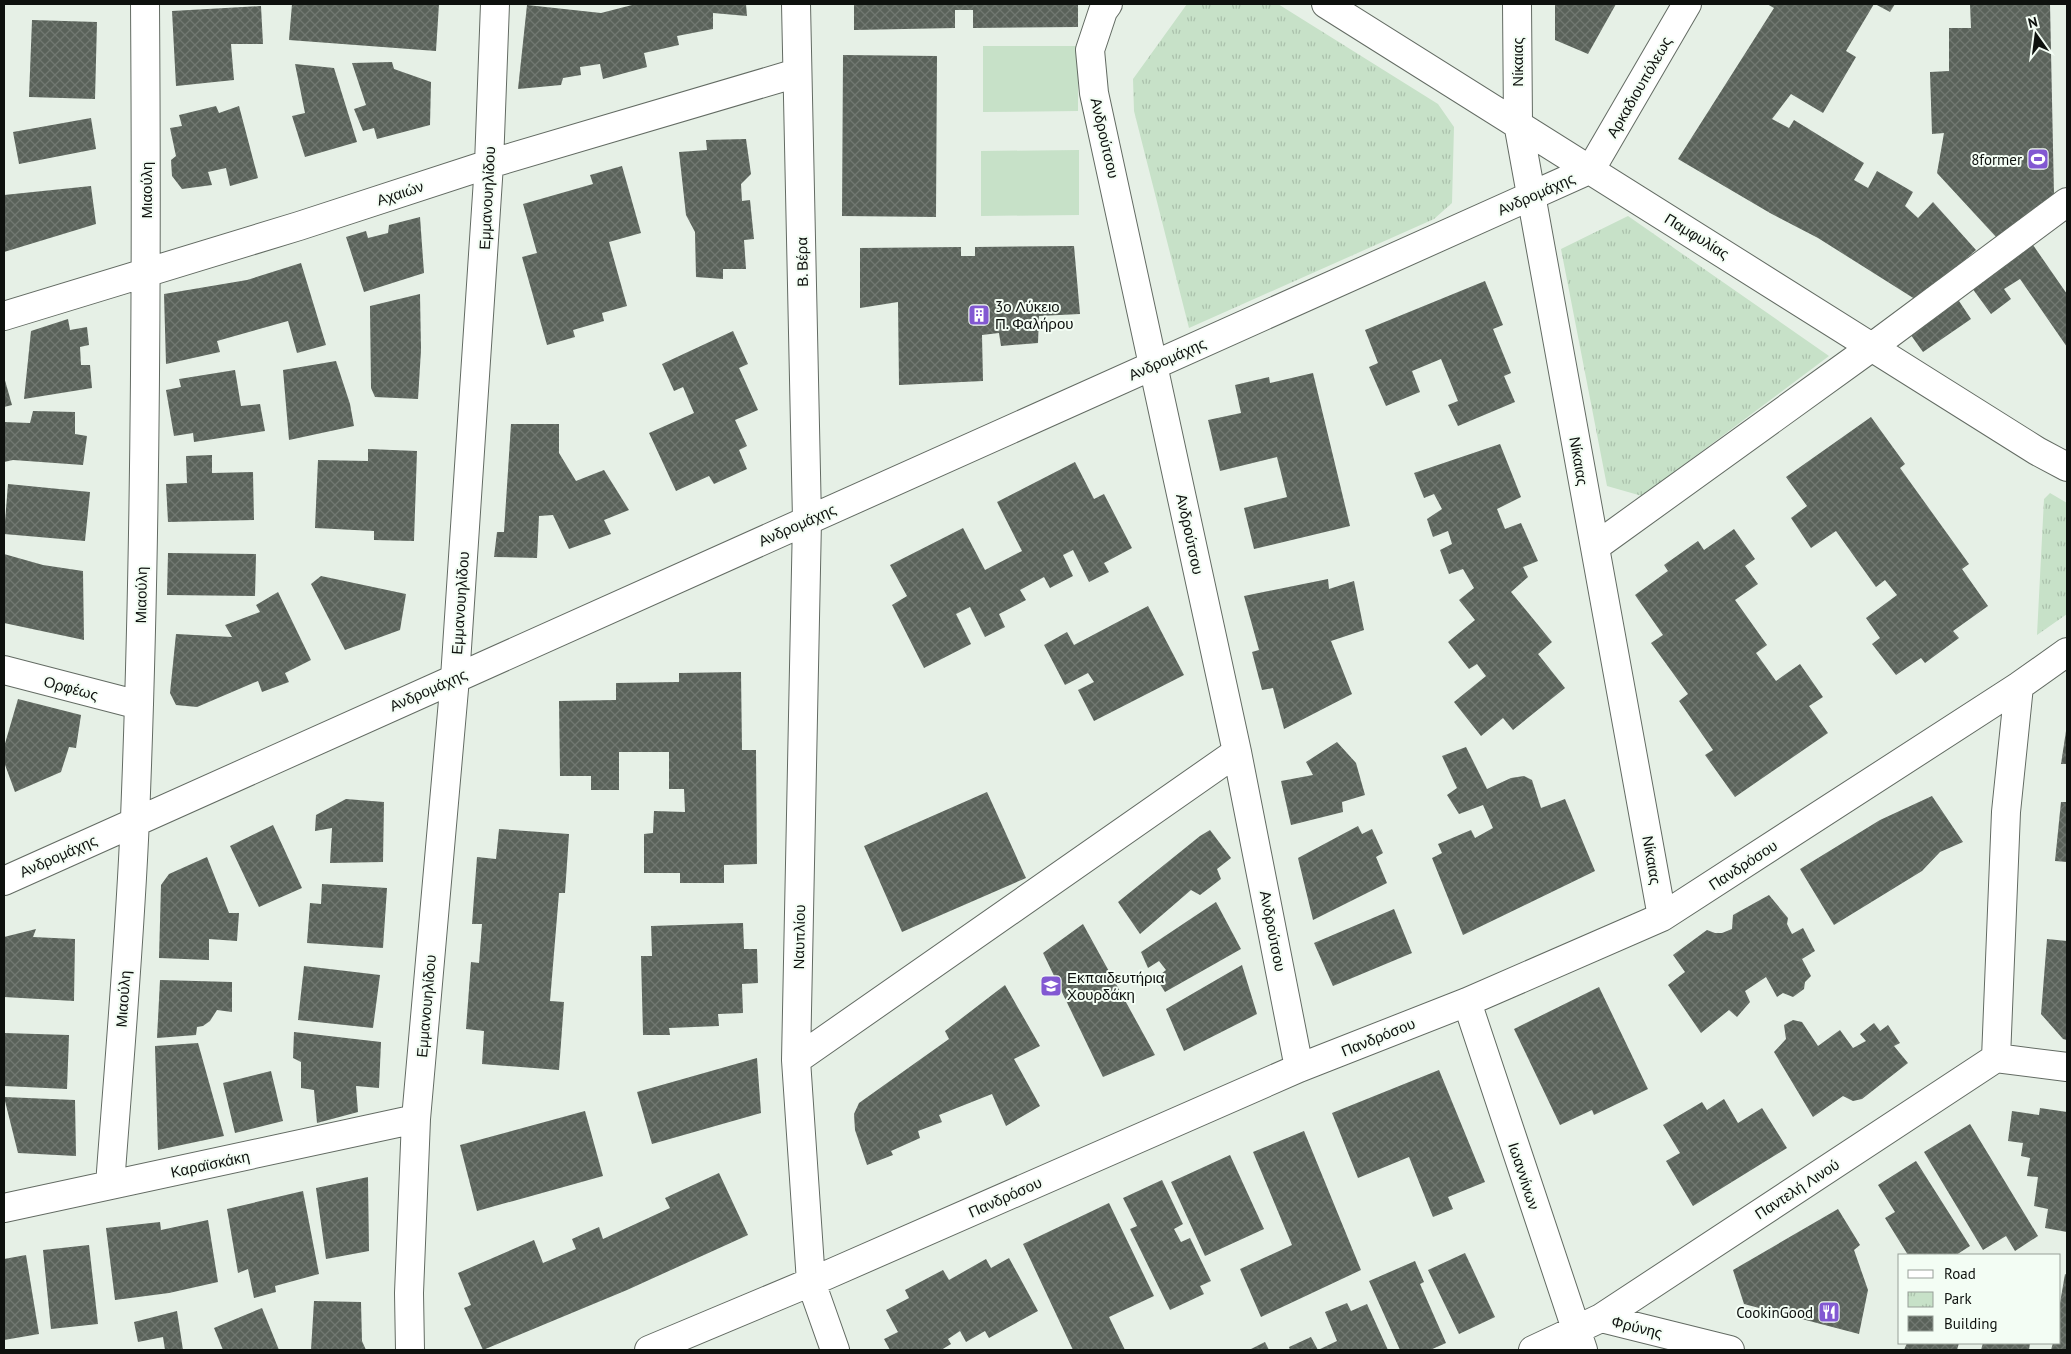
<svg xmlns="http://www.w3.org/2000/svg" width="2071" height="1354" font-family="'PT Sans',sans-serif">
<defs>
<pattern id="park-tufts" width="24" height="20" patternUnits="userSpaceOnUse" patternTransform="scale(1.25)"><rect width="24" height="20" fill="#c7e1c8"/><path d="M3 7l-1-3M5 7V3M7 7l1-3M15 17l-1-3M17 17v-4M19 17l1-3" fill="none" stroke="#aac0ab"/></pattern>
<pattern id="building-cross-hatch" width="8" height="8" patternUnits="userSpaceOnUse" patternTransform="scale(1.25)"><rect width="8" height="8" fill="#5a625a"/><path d="M0 0l8 8M0 8l8-8" fill="none" stroke="#717871"/></pattern>
</defs>
<rect width="100%" height="100%" fill="#e6f0e6"/>
<!-- park -->
<path fill="url(#park-tufts)" d="M1187,4H1278L1438,104L1454,127L1452,203L1434,219L1189,328L1134,111L1133,79Z
M1628,216L1829,356L1642,496L1607,486L1561,249Z
M2050,493L2067,503V614L2037,635L2044,499Z"/>
<!-- pitch -->
<path fill="#c7e1c8" d="M983,46H1078V111L983,112Z
M1079,150V215L981,216V151Z"/>
<!-- building -->
<path fill="url(#building-cross-hatch)" d="M292,4H439L436,51L289,40Z
M636,4H746L747,16L713,13V29L677,36L679,45L644,53L647,67L603,79L600,64L580,67L581,75L563,78L561,85L518,89L527,5L601,13Z
M854,4H1078V27L973,28V10H955V28L854,30Z
M1555,4H1616L1588,54L1555,40Z
M1767,4H1874L1846,51L1856,57L1823,113L1791,94L1772,119L1789,128L1794,120L1864,163L1854,180L1868,188L1877,171L1913,192L1905,206L1918,218L1933,202L1976,250L1918,301L1818,238L1770,213L1678,159L1774,8Z
M1875,4H1895L1890,12Z
M1970,4H2050L2054,195L1997,238L1937,173L1944,133L1932,134L1930,72L1949,71V28H1971Z
M261,6L263,44H231L234,80L176,86L172,11Z
M32,20L97,22L95,99L29,97Z
M843,55L937,56L936,217L842,216Z
M392,62L394,69L431,82L430,125L377,139L374,128L363,131L354,109L366,105L352,63Z
M295,64L334,68L357,142L305,157L292,116L305,113Z
M216,106L219,113L239,106L258,178L230,186L226,168L208,172L212,185L182,189L172,176L171,160L176,156L170,128L182,126L179,115Z
M91,118L96,149L19,164L13,132Z
M746,139L751,174L741,184L742,201L750,200L754,239L744,240L746,269H723V279L696,277L695,232L686,215L679,152L707,150L706,140Z
M622,166L641,233L609,242L627,306L602,313L604,321L573,330L575,337L547,345L522,257L537,253L523,204L593,184L590,175Z
M91,186L96,224L4,252V195Z
M420,217L424,273L364,292L346,237L366,231L368,238L388,233L389,225Z
M2033,245L2067,294V347L2020,279L2004,289L2011,299L1991,314L1972,288Z
M1074,246L1080,314L1039,316L1038,343L1001,346L999,333L982,335L983,381L899,385L898,302L860,308V248L961,247V256H975V247Z
M301,263L326,345L297,353L288,321L217,341L220,352L166,364L164,294L247,280Z
M1485,281L1503,325L1493,329L1511,373L1504,376L1515,402L1458,426L1448,405L1458,401L1441,359L1412,371L1420,392L1386,406L1369,367L1378,363L1365,330Z
M420,294L421,350L418,399L375,397L371,388L370,306Z
M1957,298L1971,319L1923,352L1908,331Z
M68,319L70,330L87,327L89,345L80,347L81,365H90L92,388L24,399L31,331Z
M733,331L748,364L739,368L758,410L735,420L747,446L739,450L747,469L714,484L709,476L676,491L649,433L694,413L683,387L674,391L662,364Z
M336,361L350,404L354,426L289,440L283,370Z
M235,370L241,406L260,404L265,431L194,442L193,433L174,436L166,390L181,387L179,379Z
M1313,373L1350,526L1254,549L1244,508L1287,497L1277,457L1220,471L1208,420L1241,413L1235,385L1269,377L1270,383Z
M4,377L12,405L4,407Z
M33,411L75,412V434L87,436L83,465L13,460L4,462V422L30,423Z
M1871,417L1905,464L1900,468L1969,564L1962,569L1988,606L1953,631L1959,638L1925,663L1921,658L1896,675L1872,644L1880,638L1866,618L1897,595L1885,580L1876,587L1836,531L1811,548L1791,518L1807,506L1786,477Z
M511,424H559V453L576,481L604,470L629,510L604,520L611,534L569,549L553,515L539,516L537,558L494,557L497,532H504Z
M1500,444L1521,497L1497,509L1505,529L1521,523L1538,561L1523,567L1528,577L1511,592L1552,642L1538,654L1565,688L1513,730L1503,718L1481,736L1454,702L1486,676L1477,664L1469,669L1448,642L1475,620L1459,600L1474,588L1463,569L1449,574L1440,550L1452,544L1448,531L1433,537L1427,519L1442,509L1434,494L1424,498L1414,473Z
M368,449L417,451L414,541L374,540V531L315,528L318,460L368,461Z
M212,455V473L253,472L254,520L168,522L166,484L187,483L186,456Z
M1075,462L1094,499L1104,494L1132,548L1104,563L1109,572L1089,582L1073,550L1063,555L1073,576L1050,588L1044,577L1020,590L1026,600L999,614L1005,627L985,637L970,607L956,614L971,644L924,668L892,605L907,596L890,565L963,528L985,570L1022,551L997,502Z
M8,484L90,492L85,541L4,534Z
M1734,529L1755,559L1745,566L1758,584L1735,600L1767,645L1756,653L1776,681L1800,664L1823,697L1809,706L1828,733L1735,797L1705,755L1713,750L1679,701L1688,694L1651,643L1663,635L1635,595L1668,571L1664,565L1698,541L1704,550Z
M168,553L256,554L255,596L167,595Z
M4,554L43,565L83,571L84,640L4,623Z
M321,576L406,594L400,630L345,650L311,584Z
M1328,579L1329,589L1354,581L1364,630L1331,641L1352,694L1284,729L1273,688L1262,690L1252,652L1259,650L1244,596Z
M278,592L311,660L285,673L289,682L262,692L258,681L197,707L176,705L170,693L176,634L232,637L225,625L260,612L256,605Z
M1148,606L1184,675L1094,721L1078,690L1094,682L1088,673L1065,685L1044,645L1067,632L1074,645Z
M741,672L742,750H756L757,864L724,865V883H680V873H644V834L653,833L654,811L685,812L684,789H669V752H619V790H591V776H560L559,701L616,700V683L679,682V673Z
M18,699L81,715L76,748L69,747L61,772L15,792L4,762V747Z
M2066,731L2067,732V764H2061Z
M1337,742L1356,763L1365,795L1342,802L1343,812L1291,825L1281,781L1313,775L1306,762Z
M1466,747L1487,789L1511,778L1524,776L1532,780L1541,808L1565,799L1595,871L1463,935L1432,858L1442,853L1438,844L1471,830L1475,838L1493,828L1483,805L1459,814L1447,795L1457,788L1442,756Z
M987,792L1026,878L902,932L864,846Z
M1932,796L1963,842L1940,852L1922,871L1834,925L1800,869L1880,820Z
M346,799L384,802L383,862L330,863L332,828L315,831L316,815Z
M2061,802H2067V862L2055,861Z
M273,825L302,888L259,907L230,846Z
M1358,826L1362,834L1372,829L1383,853L1376,857L1387,883L1313,920L1298,858Z
M499,829L569,834L565,893H559L550,1001L564,1002L559,1070L482,1064L484,1031L466,1029L471,962L479,963L482,924H472L477,857L496,859Z
M1210,830L1231,858L1217,869L1221,879L1200,895L1191,890L1140,934L1118,902L1200,836Z
M207,857L229,913H239L237,941L209,939V960L159,958L161,885L169,874Z
M322,884L387,888L383,948L307,943L310,903L321,904Z
M1769,895L1788,918L1787,924L1792,934L1803,928L1815,951L1802,959L1811,976L1805,982L1804,989L1793,997L1783,993L1777,997L1766,977L1745,991L1750,1002L1737,1017L1729,1010L1701,1033L1668,985L1685,972L1673,955L1707,930L1715,933H1722L1732,929L1733,915Z
M1216,902L1241,949L1165,992L1156,978L1166,970L1159,961L1148,968L1141,952Z
M1394,909L1412,953L1333,986L1314,943Z
M743,923L744,949H757L758,983L742,984L743,1013L718,1014L719,1026L669,1028L670,1035H643L641,956H652L651,926Z
M1083,924L1155,1055L1103,1077L1043,953Z
M36,929L33,937L75,939L74,1001L4,997V937Z
M2047,939L2067,941V1040L2063,1039L2041,1014Z
M1242,965L1257,1014L1184,1051L1166,1009Z
M304,966L380,975L373,1028L298,1020Z
M160,980L232,982V1012L217,1010L210,1021L203,1026L197,1027L196,1035L157,1038Z
M1005,985L1040,1046L1014,1059L1040,1106L1006,1126L992,1094L939,1115L942,1122L918,1131L920,1138L891,1151L893,1155L867,1165L855,1130L854,1114L859,1103L949,1039L945,1031Z
M1599,987L1648,1089L1594,1115L1592,1110L1560,1125L1514,1029Z
M1793,1020L1802,1022L1818,1046L1840,1030L1853,1048L1866,1041L1860,1034L1874,1023L1880,1031L1888,1025L1900,1043L1894,1046L1908,1063L1862,1099L1853,1101L1843,1096L1813,1117L1774,1052L1786,1039L1784,1025Z
M294,1032L381,1042L379,1088L356,1086L358,1112L317,1123L314,1090L301,1088V1062L293,1058Z
M4,1033L69,1035L67,1089L4,1086Z
M198,1043L224,1136L158,1150L155,1046Z
M757,1058L761,1113L652,1144L637,1092Z
M1439,1070L1485,1182L1448,1197L1453,1209L1433,1217L1409,1157L1358,1178L1332,1113Z
M271,1071L283,1121L235,1133L223,1083Z
M4,1097L75,1100L76,1156L18,1153Z
M1724,1099L1738,1123L1762,1108L1787,1148L1693,1206L1666,1161L1680,1153L1663,1125L1702,1102L1707,1110Z
M2040,1108L2067,1112V1232L2045,1228L2048,1209L2034,1206L2038,1177L2027,1176L2030,1158L2021,1156L2023,1143L2008,1141L2012,1111L2039,1115Z
M585,1111L603,1176L477,1211L460,1145Z
M1970,1124L2038,1236L2015,1251L2006,1236L1983,1250L1924,1152Z
M1304,1131L1361,1270L1261,1317L1240,1269L1292,1245L1253,1152Z
M1230,1155L1264,1229L1205,1256L1171,1182Z
M1916,1161L1970,1246L1956,1255H1908L1885,1218L1895,1212L1878,1185Z
M719,1173L748,1235L627,1290L483,1350L464,1308L471,1305L458,1273L534,1240L543,1263L576,1249L572,1239L599,1227L603,1239L670,1208L665,1198Z
M368,1177L369,1251L326,1259L316,1188Z
M1162,1180L1183,1224L1174,1229L1181,1242L1190,1238L1211,1281L1200,1286L1204,1294L1170,1310L1130,1229L1137,1226L1123,1198Z
M303,1191L319,1274L275,1286L276,1292L254,1298L248,1269L238,1273L227,1209Z
M1109,1203L1154,1296L1109,1317L1125,1350H1073L1023,1244Z
M1838,1209L1860,1245L1854,1250L1868,1290L1859,1334L1744,1304L1733,1270Z
M208,1220L218,1282L169,1293L115,1300L106,1228L160,1222L161,1230Z
M89,1245L98,1324L51,1329L43,1250Z
M1465,1253L1495,1317L1459,1334L1428,1270Z
M26,1255L39,1334L4,1340V1259Z
M1009,1258L1038,1311L989,1338L985,1331L966,1342L960,1331L948,1339L951,1344L941,1350H890L884,1339L898,1332L886,1310L909,1298L905,1290L943,1270L949,1280L986,1259L991,1268Z
M1415,1261L1424,1282L1420,1284L1446,1343L1430,1350H1400L1369,1281Z
M2065,1274L2067,1275V1350H2051L2053,1343H2060V1303Z
M314,1301L361,1302L362,1341L366,1350H311Z
M1347,1303L1351,1311L1367,1304L1388,1350H1318L1337,1341L1325,1312Z
M262,1308L279,1350H223L214,1328Z
M177,1311L183,1350H165L163,1337L138,1342L134,1322Z
M1311,1337L1318,1350H1290L1289,1347Z
M1265,1342L1269,1350H1249Z
M1907,1343H1959L1957,1350H1904Z
M1983,1343H2030L2029,1350H1981Z"/>
<g fill="none" stroke-linecap="round" stroke-linejoin="round">
<!-- street casing -->
<g stroke="#636b63" stroke-width="30">
<path id="street" d="M796,4L807,520L796,1060L811,1282L835,1350
M1108,4L1103,11L1090,50L1094,93L1237,752L1299,1068
M1326,4L2037,451L2067,467
M1517,4L1518,123L1662,917
M4,316L299,226L489,164L797,73
M1595,547L1872,347L2067,202
M4,670L139,705
M4,881L1591,169L1687,4
M1467,1002L1583,1350
M1996,1058L2006,812L2019,686
M796,1060L1237,752
M110,1185C119,1063 130,940 135,818C146,547 147,275 145,4
M4,1208L416,1119
M1601,1318L1730,1350
M410,1350L409,1293L416,1119L455,678L489,164L495,4
M649,1350L811,1282L1299,1068L1467,1002L1662,917L2019,686L2067,652
M1533,1350L1601,1318L1996,1058L2067,1067"/>
</g>
<!-- street -->
<use href="#street" stroke="#fff" stroke-width="28"/>
</g>
<!-- icons -->
<defs>
<g id="stadium-square" transform="scale(1.125)"><rect x="-9" y="-9" width="18" height="18" rx="4" fill="#8258d2" stroke="#f3fdf4"/><path d="M0-5a6.5 5 0 1 0 0 10a6.5 5 0 1 0 0-10ZM-3.5-1.8h7v3.6h-7Z" fill="#fff"/></g>
<g id="building-square" transform="scale(1.125)"><rect x="-9" y="-9" width="18" height="18" rx="4" fill="#8258d2" stroke="#f3fdf4"/><path d="M-4-6H4V6H1V3H-1V6H-4ZM-2.5-4.3h1.7v1.8h-1.7ZM.8-4.3h1.7v1.8H.8ZM-2.5-1h1.7V.8h-1.7ZM.8-1h1.7V.8H.8Z" fill="#fff"/></g>
<g id="school-square" transform="scale(1.125)"><rect x="-9" y="-9" width="18" height="18" rx="4" fill="#8258d2" stroke="#f3fdf4"/><path d="M0-5L7-2L0 1L-7-2ZM-4 1L0 2.5L4 1V4Q0 6-4 4Z" fill="#fff"/></g>
<g id="restaurant-square" transform="scale(1.125)"><rect x="-9" y="-9" width="18" height="18" rx="4" fill="#8258d2" stroke="#f3fdf4"/><path d="M-5-6h1v4h1v-4h1v4h1v-4h1v5L-1.5 .5V6h-2V.5L-5-1ZM5-6V6H3V1.5H1.5Q1.5-4 5-6Z" fill="#fff"/></g>
</defs>
<g fill-rule="evenodd">
<use href="#stadium-square" x="2038" y="159"/>
<use href="#building-square" x="979" y="315"/>
<use href="#school-square" x="1051" y="986"/>
<use href="#restaurant-square" x="1829" y="1312"/>
</g>
<g text-anchor="middle" dominant-baseline="central" stroke-width="4" stroke-linejoin="round" paint-order="stroke">
<!-- street labels -->
<g font-size="15" fill="#0e110e" stroke="#f3fdf4">
<text transform="translate(1517 62) rotate(-90)">Νίκαιας</text>
<text transform="translate(1639 87) rotate(-60)">Αρκαδιουπόλεως</text>
<text transform="translate(1105 138) rotate(77)">Ανδρούτσου</text>
<text transform="translate(146 190) rotate(-90)">Μιαούλη</text>
<text transform="translate(400 193) rotate(-18)">Αχαιών</text>
<text transform="translate(1536 194) rotate(-24)">Ανδρομάχης</text>
<text transform="translate(487 198) rotate(-87)">Εμμανουηλίδου</text>
<text transform="translate(1697 236) rotate(32)">Παμφυλίας</text>
<text transform="translate(802 262) rotate(-91)">Β. Βέρα</text>
<text transform="translate(1167 359) rotate(-24)">Ανδρομάχης</text>
<text transform="translate(1579 461) rotate(80)">Νίκαιας</text>
<text transform="translate(797 525) rotate(-24)">Ανδρομάχης</text>
<text transform="translate(1190 534) rotate(78)">Ανδρούτσου</text>
<text transform="translate(141 595) rotate(-89)">Μιαούλη</text>
<text transform="translate(460 603) rotate(-86)">Εμμανουηλίδου</text>
<text transform="translate(71 688) rotate(15)">Ορφέως</text>
<text transform="translate(428 690) rotate(-24)">Ανδρομάχης</text>
<text transform="translate(58 856) rotate(-24)">Ανδρομάχης</text>
<text transform="translate(1652 860) rotate(80)">Νίκαιας</text>
<text transform="translate(1743 865) rotate(-33)">Πανδρόσου</text>
<text transform="translate(1273 931) rotate(79)">Ανδρούτσου</text>
<text transform="translate(799 937) rotate(-89)">Ναυπλίου</text>
<text transform="translate(123 999) rotate(-86)">Μιαούλη</text>
<text transform="translate(426 1006) rotate(-85)">Εμμανουηλίδου</text>
<text transform="translate(1378 1037) rotate(-22)">Πανδρόσου</text>
<text transform="translate(210 1164) rotate(-12)">Καραϊσκάκη</text>
<text transform="translate(1524 1176) rotate(72)">Ιωαννίνων</text>
<text transform="translate(1797 1189) rotate(-33)">Παντελή Λινού</text>
<text transform="translate(1005 1197) rotate(-24)">Πανδρόσου</text>
<text transform="translate(1637 1327) rotate(14)">Φρύνης</text>
</g>
<!-- poi labels -->
<g font-size="15" fill="#0e110e" stroke="#f3fdf4" text-anchor="end">
<text x="2022" y="159">8former</text>
<text x="995" y="306" text-anchor="start">3ο Λύκειο<tspan x="995" dy="17">Π. Φαλήρου</tspan></text>
<text x="1067" y="977" text-anchor="start">Εκπαιδευτήρια<tspan x="1067" dy="17">Χουρδάκη</tspan></text>
<text x="1813" y="1312">CookinGood</text>
</g>
</g>
<!-- border -->
<rect width="2071" height="1354" fill="none" stroke="#0e110e" stroke-width="10"/>
<!-- legend -->
<rect x="1898" y="1254" width="162" height="90" fill="#f3fdf4" stroke="#979f98"/>
<rect x="1908" y="1270" width="25" height="8" fill="#ffffff" stroke="#979f98"/>
<text x="1944" y="1279" font-size="15" fill="#0e110e">Road</text>
<rect x="1908" y="1292" width="25" height="15" fill="url(#park-tufts)" stroke="#979f98"/>
<text x="1944" y="1304" font-size="15" fill="#0e110e">Park</text>
<rect x="1908" y="1316" width="25" height="15" fill="url(#building-cross-hatch)" stroke="#979f98"/>
<text x="1944" y="1329" font-size="15" fill="#0e110e">Building</text>
<!-- north arrow -->
<g transform="translate(2036 35) rotate(346)" stroke="#f3fdf4" stroke-width="4" paint-order="stroke">
<path d="M0-4L9 19L0 12L-9 19Z" fill="#0e110e"/>
<text y="-8" font-size="14" font-weight="bold" text-anchor="middle" fill="#0e110e">N</text>
</g>
</svg>
